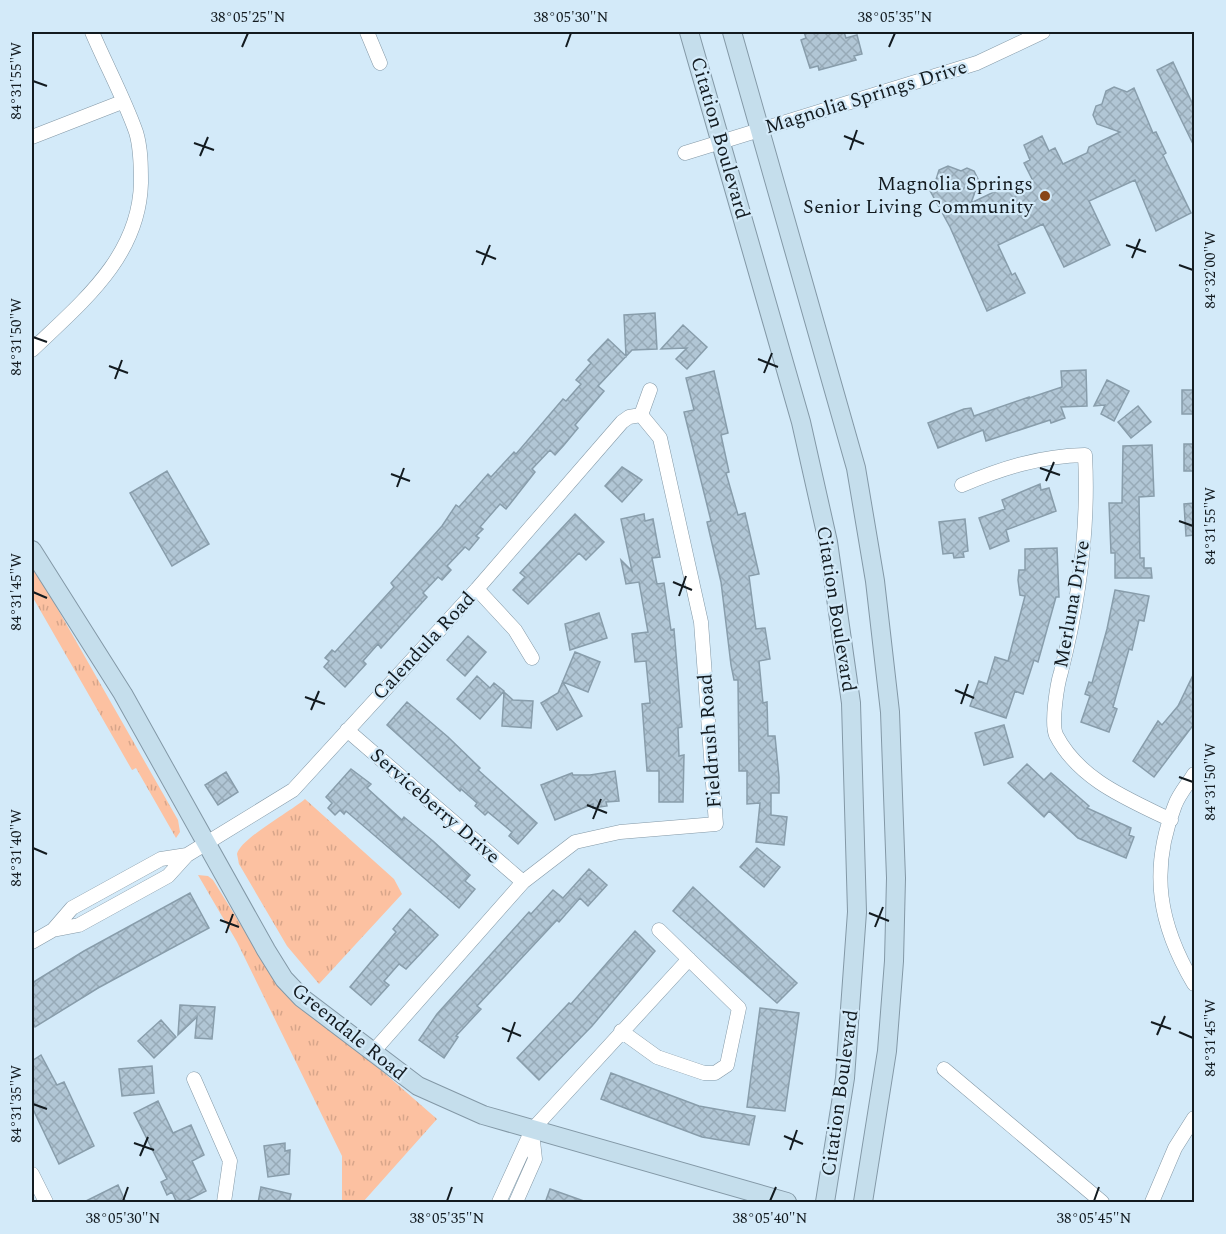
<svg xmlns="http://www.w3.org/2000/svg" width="1226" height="1234" font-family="Spectral,serif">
<defs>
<pattern id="grass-tufts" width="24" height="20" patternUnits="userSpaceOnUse" patternTransform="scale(1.5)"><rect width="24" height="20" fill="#fcc1a1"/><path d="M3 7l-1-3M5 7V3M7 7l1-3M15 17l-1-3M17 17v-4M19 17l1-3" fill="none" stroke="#d7a58a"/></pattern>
<pattern id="building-cross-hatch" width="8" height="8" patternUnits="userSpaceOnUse" patternTransform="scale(1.5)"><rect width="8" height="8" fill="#b1c6d5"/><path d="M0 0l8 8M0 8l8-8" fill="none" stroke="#97aab7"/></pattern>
</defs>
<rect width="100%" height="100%" fill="#d3eaf9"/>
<!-- grass -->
<path fill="url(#grass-tufts)" d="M32,564L178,820L180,832L176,838L136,768L132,770L32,596Z
M305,799L394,879L402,894L319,984L287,946L239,864L237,854C240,839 290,812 305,799Z
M198,875L208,876L213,880L272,975L437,1119L363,1202H342V1156L237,942Z"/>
<!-- building -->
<path fill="url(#building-cross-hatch)" stroke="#889dab" stroke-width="1.5" d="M804,32H844L846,38L857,35L862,54L854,56L856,60L819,70L818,66L810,68L801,40L806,38Z
M1173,62L1194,107V146L1157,70Z
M1114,87L1127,92L1134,88L1153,133L1156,132L1166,153L1163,155L1191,213L1156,231L1135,180L1089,201L1110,245L1064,267L1043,224L998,245L1012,275L1015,273L1025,293L987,311L950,227L928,187L935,183L939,170L948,166L961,171L967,168L974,171L979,181L971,203L1002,188L1008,191L1032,179L1024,163L1030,160L1024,145L1042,136L1049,151L1055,148L1063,164L1087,153L1089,147L1120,132L1097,124L1093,115L1096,106L1102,104L1106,91Z
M655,313L657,349L632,350L598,386L604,391L575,425L578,428L564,445L555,455L550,450L532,469L535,472L506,509L500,504L480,527L483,529L476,536L479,538L469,550L465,547L447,566L451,570L442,580L438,577L423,593L427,597L381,648L378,644L363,661L366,664L345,687L324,667L329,661L325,658L332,650L335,652L394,587L391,583L442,526L456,505L459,507L488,474L491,477L514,452L516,454L563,399L566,401L581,384L576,380L591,363L588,360L608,339L626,356L624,315Z
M683,325L707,347L687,369L676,359L687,348L661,349Z
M1086,370L1087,406L1061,407L1065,418L1051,423L1050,420L986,441L983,430L938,448L928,423L964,409L971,408L974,416L1029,397V398L1062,387L1061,371Z
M714,371L728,433L721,435L729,472L726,473L738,515L745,513L759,574L749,576L756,629L765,628L770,659L759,661L763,703L767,702L768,736H775L779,777V793H771V815L787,817L784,845L756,842L760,803L747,804V771H739L738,680H734L731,665L721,582L707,522L711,521L684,412L694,410L686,378Z
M1107,380L1129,391L1114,421L1101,414L1105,405L1094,406Z
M1182,390H1194V414H1182Z
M1138,406L1151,422L1131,438L1118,422Z
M1184,444H1194V471H1184Z
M1152,445L1154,496L1139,497L1140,558H1144V568H1151L1152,578H1115V553H1111L1109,503H1122L1123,446Z
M622,467L642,480L622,502L605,486Z
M167,471L209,544L172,566L130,493Z
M1040,484L1041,490L1049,488L1056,511L1006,530L1009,541L990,549L979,518L1005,509L1002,500Z
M1194,503V535L1186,536L1184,504Z
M575,514L604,542L586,560L579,553L528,604L513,590L525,577L520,573Z
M644,514L645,521L653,519L660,557L652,558L657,584L664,583L671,630L674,629L682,727L678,728L679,756L684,755L683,802H659V771H647L642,704L650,703L646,661L635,662L632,634L648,632L639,582L626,584L621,560L632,571L621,519Z
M965,519L968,551L963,552L964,557L954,558L953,553L943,554L939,522Z
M1057,548L1059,597H1056L1038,662L1034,660L1023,694L1015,691L1006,718L970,706L979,681L987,684L995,657L1008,661L1025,596L1020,595L1018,580L1019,570H1025V549Z
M1115,590L1149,596L1144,621L1139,620L1132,650L1129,649L1113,707L1117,709L1109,732L1081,722L1090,696L1085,694L1089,682L1092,683L1107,629Z
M599,613L607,638L570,650L565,624Z
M468,636L486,652L465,676L447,660Z
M575,652L600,662L588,692L563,682L582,716L557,730L541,703L558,693Z
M1194,673V724L1154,777L1133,761L1158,721L1162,725L1178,706Z
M477,676L490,688L494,683L504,691L480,719L457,699Z
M504,692L513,700L533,701L531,728L502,726Z
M407,702L448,737L480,768L478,770L537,823L518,844L509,836L512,832L488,812L485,815L475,806L477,803L461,789L460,791L387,725Z
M1004,725L1013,757L984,765L975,733Z
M1027,764L1044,780L1051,773L1089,806L1087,808L1131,828L1129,835L1134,837L1126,858L1078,838L1049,811L1044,817L1008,783Z
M351,769L371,784L367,788L402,820L404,817L433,841L470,875L465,881L475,889L459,908L346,811L344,814L340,810L335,815L328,808L332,803L326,797Z
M615,771L619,801L606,802L607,806L593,808V804L555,820L541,785L572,773L573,775H590Z
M226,772L238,792L218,805L205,785Z
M757,848L780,867L764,887L740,867Z
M589,869L607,885L588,906L580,898L559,922L557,920L477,1006L481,1009L456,1036L458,1037L444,1058L419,1040L437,1014L529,912L531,914L553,890L563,898Z
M693,887L797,983L777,1003L673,911Z
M190,893L209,928L98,988L35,1027L32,1020V983L84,951Z
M410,909L438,935L406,969L399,964L384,981L389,985L371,1005L350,987L396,932L393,929Z
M635,931L655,951L592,1026L539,1080L517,1058L569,1003L571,1004Z
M180,1005L215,1007L212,1039L195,1038L197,1017L178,1035Z
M760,1008L799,1013L785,1111L747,1107Z
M161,1020L176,1037L154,1058L138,1041Z
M41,1055L57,1085L64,1082L94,1146L59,1164L32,1107V1061Z
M152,1066L154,1093L122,1096L119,1069Z
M611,1073L699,1106L755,1116L749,1145L702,1137L601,1099Z
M158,1101L173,1133L191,1125L204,1155L192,1161L206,1191L182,1203H177L172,1192L167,1195L161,1182L167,1179L134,1113Z
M285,1143V1151L290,1150L289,1174L268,1177L264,1146Z
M118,1185L126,1203H82Z
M261,1187L291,1194L289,1203H258Z
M550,1189L584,1201V1203H545Z"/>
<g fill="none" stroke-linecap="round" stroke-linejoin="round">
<!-- street casing -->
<g stroke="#8398a6" stroke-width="15">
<path id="street" d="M367,32L380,63
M32,137L122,102
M685,153L977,63L1043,32
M32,350C82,302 139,257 141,183C141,167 141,148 136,132C124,98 106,65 92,32
M641,415L650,390
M962,485C1003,468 1040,456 1085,455C1089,528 1079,601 1061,672C1057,685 1051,723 1056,735C1079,780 1128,799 1171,820
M477,589L515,630L532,658
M347,730L523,882
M1194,774C1188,784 1179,794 1175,805C1149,871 1159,925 1194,984
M53,930L72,908L161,859L187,855
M32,942L53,930L79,925L168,876L187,855L293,790L477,589L622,422L629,417L641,415
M621,1031L657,1057L704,1073H715L727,1065L739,1008L659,930
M372,1053L523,882L575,842L620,832L716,824L701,622L660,438L641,415
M944,1069L1102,1202
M194,1079L230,1161L224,1202
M32,1174L46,1202
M499,1202L532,1130L689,959
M516,1202L535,1159L532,1132
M1152,1202L1175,1148L1194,1118"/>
</g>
<!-- secondary casing -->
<g stroke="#8398a6" stroke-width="20">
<path id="secondary" d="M689,32L801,422L828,542L851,703L857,912L845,1078L825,1202
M732,32L856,468L875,581L890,712L896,878L894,961L887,1051L863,1202
M32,550L123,694L266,950L284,979L302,998L418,1086L483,1115L787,1202"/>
</g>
<!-- street -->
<use href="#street" stroke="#fff" stroke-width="14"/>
<!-- secondary -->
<use href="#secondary" stroke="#c5deec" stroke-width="18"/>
</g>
<!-- ticks -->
<path fill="none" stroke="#131b20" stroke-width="2" d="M242,47L248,33M566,47L571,33M889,47L895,33M33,81L47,86M844,136L864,144M194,143L214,150M850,150L857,130M200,156L208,137M1126,245L1146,252M476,251L496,259M1132,258L1140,239M482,265L490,245M1179,265L1193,270M33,337L47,342M758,359L778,367M109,366L128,373M764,373L772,353M115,379L122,360M1040,468L1060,475M391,474L410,481M1046,481L1054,462M397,487L404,468M1179,521L1193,526M673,582L692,590M33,592L47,598M679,596L686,576M955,690L974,698M305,697L325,704M961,704L968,684M311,710L319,691M1179,777L1193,782M587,805L607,813M593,819L601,799M33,848L47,854M869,913L889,921M220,920L239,927M875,927L883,907M226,933L233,914M1151,1022L1171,1029M502,1028L521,1036M1179,1032L1193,1038M1157,1035L1165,1016M508,1042L515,1022M33,1104L47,1109M784,1136L803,1144M134,1143L154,1150M790,1150L797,1130M140,1156L148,1137M123,1201L128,1187M447,1201L452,1187M770,1201L776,1187M1094,1201L1099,1187"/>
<!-- markers -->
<circle fill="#884518" stroke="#d3eaf9" stroke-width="2" cx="1045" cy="196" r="6"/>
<g text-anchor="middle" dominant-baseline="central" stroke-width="4.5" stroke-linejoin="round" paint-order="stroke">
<!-- street labels -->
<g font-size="20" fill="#131b20" stroke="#d3eaf9">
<text transform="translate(866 97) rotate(-17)">Magnolia Springs Drive</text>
<text transform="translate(720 138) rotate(74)">Citation Boulevard</text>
<text transform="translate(1072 604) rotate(-80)">Merluna Drive</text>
<text transform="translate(836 609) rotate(81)">Citation Boulevard</text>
<text transform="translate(424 646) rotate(-47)">Calendula Road</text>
<text transform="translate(710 741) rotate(-94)">Fieldrush Road</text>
<text transform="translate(435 806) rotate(41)">Serviceberry Drive</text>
<text transform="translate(349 1032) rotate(39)">Greendale Road</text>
<text transform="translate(840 1093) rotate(-82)">Citation Boulevard</text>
</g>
<!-- poi labels -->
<g font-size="20" fill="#131b20" stroke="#d3eaf9" text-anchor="end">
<text x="1033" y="184">Magnolia Springs<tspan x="1033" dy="23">Senior Living Community</tspan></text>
</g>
</g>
<!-- border -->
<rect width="1226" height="1234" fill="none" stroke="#d3eaf9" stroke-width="66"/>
<rect x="33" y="33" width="1160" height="1168" fill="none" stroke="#131b20" stroke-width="2"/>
<g font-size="15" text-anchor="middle" fill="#131b20">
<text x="248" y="22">38°05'25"N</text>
<text x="571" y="22">38°05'30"N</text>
<text x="895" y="22">38°05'35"N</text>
<text transform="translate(16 81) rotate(-90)" y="5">84°31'55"W</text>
<text transform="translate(1210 270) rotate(-90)" y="5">84°32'00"W</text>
<text transform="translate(16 337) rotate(-90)" y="5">84°31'50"W</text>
<text transform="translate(1210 526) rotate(-90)" y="5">84°31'55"W</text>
<text transform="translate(16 592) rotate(-90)" y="5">84°31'45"W</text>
<text transform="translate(1210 782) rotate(-90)" y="5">84°31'50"W</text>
<text transform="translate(16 848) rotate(-90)" y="5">84°31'40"W</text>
<text transform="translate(1210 1038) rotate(-90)" y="5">84°31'45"W</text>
<text transform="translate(16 1104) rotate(-90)" y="5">84°31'35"W</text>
<text x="123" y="1223">38°05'30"N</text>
<text x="447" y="1223">38°05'35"N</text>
<text x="770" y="1223">38°05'40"N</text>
<text x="1094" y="1223">38°05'45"N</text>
</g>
</svg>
